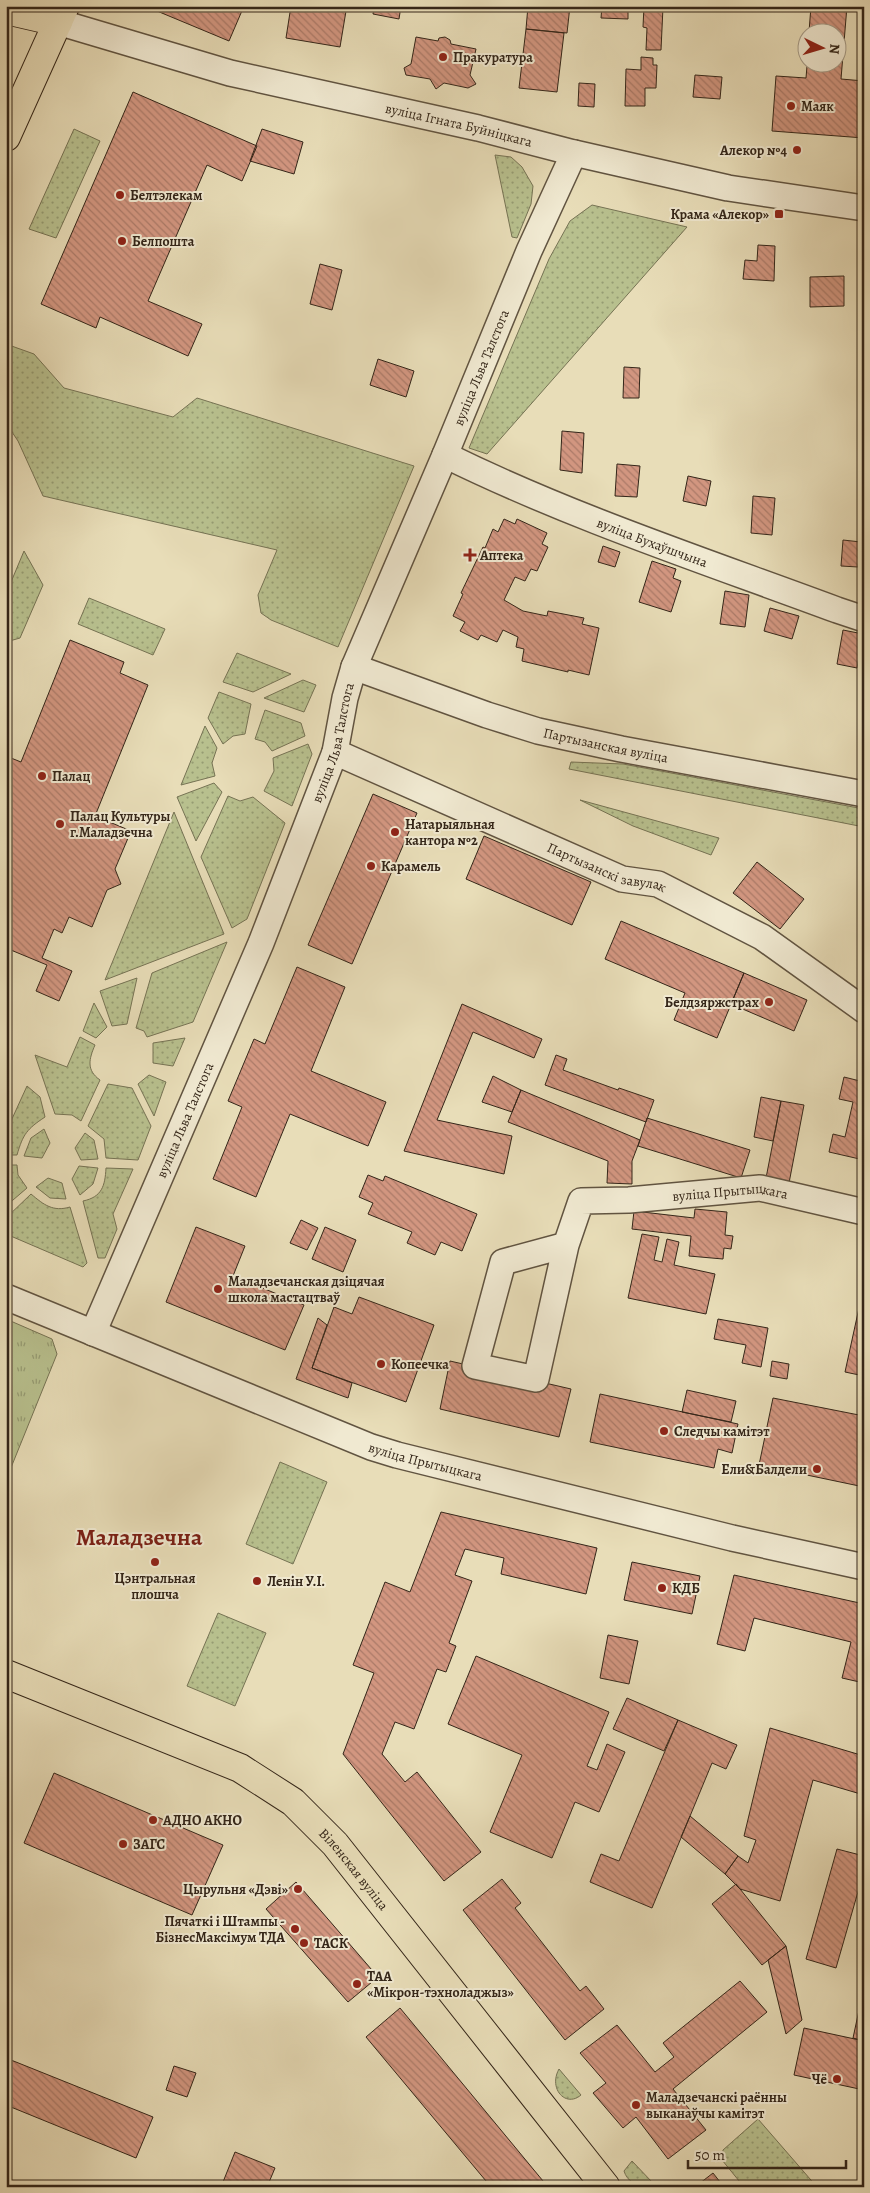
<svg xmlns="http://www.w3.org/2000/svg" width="870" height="2193" font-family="Alegreya,serif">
<defs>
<pattern id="grass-dots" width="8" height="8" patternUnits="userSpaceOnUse" patternTransform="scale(1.25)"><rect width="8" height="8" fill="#b8c08e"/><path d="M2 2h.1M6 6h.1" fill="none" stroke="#969c73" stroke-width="1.8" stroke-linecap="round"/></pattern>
<pattern id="park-tufts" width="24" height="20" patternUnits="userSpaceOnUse" patternTransform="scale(1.25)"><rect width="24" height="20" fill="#b8c08e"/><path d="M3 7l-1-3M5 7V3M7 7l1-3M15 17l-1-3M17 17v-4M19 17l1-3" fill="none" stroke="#969c73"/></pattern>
<pattern id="building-back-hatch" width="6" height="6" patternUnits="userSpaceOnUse" patternTransform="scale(1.25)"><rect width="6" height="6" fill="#d29680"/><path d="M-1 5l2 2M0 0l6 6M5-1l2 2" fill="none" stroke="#ab7a68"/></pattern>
</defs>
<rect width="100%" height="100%" fill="#e8ddb8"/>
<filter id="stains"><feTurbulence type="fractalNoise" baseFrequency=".004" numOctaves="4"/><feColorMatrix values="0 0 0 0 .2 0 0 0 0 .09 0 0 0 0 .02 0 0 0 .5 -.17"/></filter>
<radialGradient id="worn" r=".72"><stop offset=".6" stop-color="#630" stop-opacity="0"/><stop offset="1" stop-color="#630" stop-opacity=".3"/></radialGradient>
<!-- grass -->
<path fill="url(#grass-dots)" stroke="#767354" d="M74,129L100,141L56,238L29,229Z
M495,155L511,157L522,167L533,186L531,204L517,238L512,237Z
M592,205L687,227L487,454L469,448L549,259L570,221Z
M6,344L34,354L64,388L173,417L197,398L414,466L338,647L271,620L261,613L258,595L277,550L43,496L18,441L6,423Z
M24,551L43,585L20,638L6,642V594Z
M89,598L165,629L153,655L78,624Z
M237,653L291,674L253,692L223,682Z
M303,680L316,685L304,712L264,698Z
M219,692L251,704L245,734L233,736L223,744L208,718Z
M265,710L301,723L305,736L272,751L265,742L255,739Z
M205,726L217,748L212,763L215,776L181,785Z
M308,744L312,754L292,806L264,791L274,771L273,758Z
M571,762L623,764L864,809V827L569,769Z
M214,783L222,792L196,841L177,797Z
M228,796L240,801L253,797L285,823L247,919L232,928L201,857Z
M580,800L719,838L711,855L633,826Z
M174,812L224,934L105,980Z
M227,942L193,1022L147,1037L144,1031L136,1028L152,973Z
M137,978L127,1024L112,1026L100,991Z
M94,1003L107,1027L96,1038L83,1031Z
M80,1037L95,1045C89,1059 86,1070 100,1080L81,1121L72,1115L55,1114L35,1055L67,1067Z
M185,1038L173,1066L153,1063V1043Z
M149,1075L166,1082L154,1116L138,1084Z
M108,1084L132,1088L151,1126L138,1160L106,1158L104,1139L88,1126Z
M27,1086L40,1097L45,1117C27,1129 23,1134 17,1155H6V1132Z
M44,1129L50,1143L42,1158L24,1156L31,1138Z
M85,1133L94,1140L98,1159L81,1160L75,1148Z
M6,1165H17L18,1175L27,1188L6,1206Z
M79,1166L98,1168L93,1184L80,1195L72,1179Z
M106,1168L133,1169L113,1214L117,1229L105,1258H98L83,1201C102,1197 105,1186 106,1168Z
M48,1178L62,1183L66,1199L50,1198L36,1187Z
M31,1194C44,1205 53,1212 70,1207L87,1263L83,1267L6,1234V1218Z
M280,1462L327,1482L293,1564L246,1544Z
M218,1613L266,1633L235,1706L187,1686Z
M559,2069L581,2095C566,2108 548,2089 559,2069Z
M758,2119L817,2187H744L722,2160L723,2150Z
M632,2161L652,2182L646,2187C636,2186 627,2181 624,2171Z"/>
<!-- park -->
<path fill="url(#park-tufts)" stroke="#767354" d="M6,1319L52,1339L57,1354L6,1480Z"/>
<!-- building -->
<path fill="url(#building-back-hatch)" stroke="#342619" d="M145,6H244L229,41Z
M291,6H338L337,10L346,11L340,47L286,38Z
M374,6H401L399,19L373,14Z
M528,6H570L567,33L526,29Z
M602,6H628V19L601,18Z
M644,6L663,7L661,50H646L647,28L643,27Z
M811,6H847L841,79L864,81V138L772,131L776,76L806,78L808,54V62H838V32H809Z
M526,29L564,33L557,92L519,88Z
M416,37L438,41L439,38L445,37L450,40L451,44L476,49L470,75L476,84L468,88L444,83L436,89L430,79L406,75L404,68L411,64Z
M641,57L653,58V65H657L656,88H645V106H625L626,69L641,70Z
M695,75L722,77L720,99L693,97Z
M579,83L595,84L594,107L578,106Z
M133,92L257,146L242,181L207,165L148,301L202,324L188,356L100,317L96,328L41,304Z
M262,129L303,142L294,174L250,161Z
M758,245L775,246L774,281L743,279L745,260L757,261Z
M320,264L342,270L332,310L310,304Z
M844,276V306L810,307V277Z
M378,359L414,371L406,397L370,385Z
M624,367L640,368L639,398H623Z
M562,431L584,433L582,473L560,470Z
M617,464L640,466L637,497L615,496Z
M688,476L711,481L706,506L683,501Z
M753,496L775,498L772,535L751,533Z
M504,519L515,524L517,519L547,533L542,544L548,547L537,571L531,569L525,581L515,577L504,600L523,611L547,616L548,611L584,618L582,624L599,628L589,675L568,670V672L522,661L524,649L516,647L518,637L503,630L497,642L481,635L478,640L460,631L465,622L453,616L463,594L461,593L483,547L485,548L493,529L498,532Z
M843,540L861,542L858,567L841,566Z
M603,546L620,552L615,567L598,562Z
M652,561L676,569L673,578L681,581L671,612L639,602Z
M725,591L749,595L745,627L720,624Z
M770,608L799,616L792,639L764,631Z
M843,630L863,634L857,668L837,664Z
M70,640L124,662L120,673L148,685L95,816L131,831L115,869L121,884L107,890L92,927L69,917L62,933L54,929L42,958L72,971L59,1001L36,991L47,965L6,948V756L21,762Z
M373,794L417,813L352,964L308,945Z
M484,836L591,882L572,925L466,879Z
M757,862L804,899L780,929L733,893Z
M621,921L744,973L717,1038L674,1020L685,993L605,959Z
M297,967L345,987L311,1071L386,1102L368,1146L290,1114L256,1197L213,1179L242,1107L228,1101L254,1039L265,1044Z
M744,973L807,1000L794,1031L731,1004Z
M462,1004L542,1039L534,1058L473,1032L437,1120L512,1136L504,1174L404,1151Z
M556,1055L567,1059L563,1070L618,1090L619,1088L654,1100L646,1122L545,1085Z
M493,1076L521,1090L512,1112L482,1102Z
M844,1077L864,1082V1160L829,1152L833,1134L845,1137L853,1102L839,1099Z
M521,1090L640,1140L632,1161V1184L607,1183L608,1161L508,1122Z
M761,1097L781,1101L773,1141L754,1137Z
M781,1101L804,1105L789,1183L766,1178Z
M647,1118L750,1150L741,1178L638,1146Z
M368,1175L383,1181L385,1176L477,1214L462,1251L441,1242L435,1255L407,1243L412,1232L368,1214L373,1203L359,1197Z
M695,1209L727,1212L725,1235L733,1236L731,1249L724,1248L723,1259L689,1256L691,1236L632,1229L634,1211L694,1218Z
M301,1220L318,1228L307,1250L290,1243Z
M196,1227L245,1246L233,1276L304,1305L285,1350L166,1302Z
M325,1227L356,1240L343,1272L312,1259Z
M642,1234L659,1237L654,1260L662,1262L667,1239L679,1242L674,1265L715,1274L706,1314L628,1298Z
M864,1285V1376L845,1372Z
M359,1297L434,1325L406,1402L312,1368L334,1307L352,1314Z
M318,1318L327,1325L312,1368L352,1383L348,1398L296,1379Z
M718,1319L768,1328L761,1367L742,1363L746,1345L714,1339Z
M450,1361L571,1389L559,1437L440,1409Z
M772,1361L789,1364L787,1379L770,1376Z
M687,1390L736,1401L731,1422L682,1412Z
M600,1394L738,1424L732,1453L718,1449L714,1468L590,1442Z
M773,1398L864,1416V1487L759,1465Z
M441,1512L597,1548L586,1594L501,1574L504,1558L465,1549L455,1575L472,1581L449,1643L456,1646L446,1672L437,1669L414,1729L395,1722L382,1754L405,1782L417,1772L481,1852L444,1881L343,1754L374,1673L353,1665L385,1582L410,1592Z
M632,1562L700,1576L692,1614L624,1600Z
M734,1575L864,1604V1683L842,1678L851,1642L754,1618L745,1651L717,1644Z
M608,1635L638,1641L629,1684L600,1678Z
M476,1656L609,1712L587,1766L597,1770L607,1744L625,1752L599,1812L575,1802L552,1858L490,1832L522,1755L448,1724Z
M627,1698L678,1720L664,1751L613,1729Z
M678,1720L737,1745L726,1769L712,1763L652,1908L590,1882L601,1854L619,1861Z
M770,1728L864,1756V1795L813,1780L780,1901L740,1889L725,1874L738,1856L748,1863L756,1840L744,1836Z
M54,1773L223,1845L192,1915L24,1843Z
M690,1816L738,1856L725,1874L681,1837Z
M837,1849L864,1856V1871L836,1968L806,1959Z
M502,1879L521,1903L515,1908L580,1991L586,1986L604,2009L565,2040L463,1910Z
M296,1882L378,1977L348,2002L266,1909Z
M736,1884L786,1946L762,1965L712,1904Z
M786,1946L802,2020L786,2034L768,1960Z
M740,1981L767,2012L673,2089L706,2130L668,2159L636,2117L623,2128L593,2093L606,2083L580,2053L617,2025L655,2072L674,2057L663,2043Z
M864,1987V2041L853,2038Z
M400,2008L548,2187H491L366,2037Z
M804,2028L864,2041V2090L794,2075Z
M6,2058L153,2117L136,2158L6,2105Z
M174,2066L196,2073L187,2097L166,2090Z
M235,2152L275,2168L267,2187H221Z
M713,2173L724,2187H695Z"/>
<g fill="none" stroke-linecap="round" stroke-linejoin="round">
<!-- minor casing -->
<g stroke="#615441" stroke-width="28">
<g id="minor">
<path id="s1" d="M58,22L230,73L478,128L574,153L728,188L864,208"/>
<path id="s2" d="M445,455C571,517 705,561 837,610L864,619"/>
<path id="s3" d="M354,667L487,715L538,731L621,749L864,794"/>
<path id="s4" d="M335,752L622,879L658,884L762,937L864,1010"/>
<path id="s5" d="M566,1245L503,1262L475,1366L536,1379L566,1245L581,1201L629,1200L760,1188L864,1212"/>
<path id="s6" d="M6,1297L371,1447L397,1455L732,1538L864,1567"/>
<path id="s7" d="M93,1333L261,943L335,752L345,698L354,667L445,455L529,251L574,153"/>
</g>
</g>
<!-- major casing -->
<g stroke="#342619" stroke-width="30">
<g id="major">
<path d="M6,10L58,22"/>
<path d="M6,137L65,6"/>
<path id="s8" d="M6,1674L240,1768L293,1802L335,1844L606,2187"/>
</g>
</g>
<!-- minor -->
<use href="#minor" stroke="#f0e9d1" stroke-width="25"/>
<!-- major -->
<use href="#major" stroke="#e8ddb8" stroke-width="28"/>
</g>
<!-- markers -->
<g fill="#8f2418" stroke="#f0e9d1" stroke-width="2">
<circle cx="443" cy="57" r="5"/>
<circle cx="791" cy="106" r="5"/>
<circle cx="797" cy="150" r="5"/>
<circle cx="120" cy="195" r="5"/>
<rect x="774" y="209" width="10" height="10" rx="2.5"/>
<circle cx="122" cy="241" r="5"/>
<path d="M467.5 547.5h5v5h5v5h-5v5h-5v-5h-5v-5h5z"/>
<circle cx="42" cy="776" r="5"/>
<circle cx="60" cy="824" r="5"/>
<circle cx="395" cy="832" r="5"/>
<circle cx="371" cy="866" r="5"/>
<circle cx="769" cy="1002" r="5"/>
<circle cx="218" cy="1289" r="5"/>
<circle cx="381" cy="1364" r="5"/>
<circle cx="664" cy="1431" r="5"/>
<circle cx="817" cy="1469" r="5"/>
<circle cx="155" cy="1562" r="5"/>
<circle cx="257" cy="1581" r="5"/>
<circle cx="662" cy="1588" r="5"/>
<circle cx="153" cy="1820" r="5"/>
<circle cx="123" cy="1844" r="5"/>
<circle cx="298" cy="1889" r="5"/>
<circle cx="295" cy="1929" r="5"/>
<circle cx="304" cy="1943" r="5"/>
<circle cx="357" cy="1984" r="5"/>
<circle cx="837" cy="2079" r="5"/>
<circle cx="636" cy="2105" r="5"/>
</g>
<g text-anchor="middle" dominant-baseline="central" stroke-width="4" stroke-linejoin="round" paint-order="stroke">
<!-- poi labels -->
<g font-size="14" font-weight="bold" fill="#342619" stroke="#f0e9d1" text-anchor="start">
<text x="453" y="57">Пракуратура</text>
<text x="801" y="106">Маяк</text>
<text x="787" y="150" text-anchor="end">Алекор №4</text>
<text x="130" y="195">Белтэлекам</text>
<text x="769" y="214" text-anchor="end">Крама «Алекор»</text>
<text x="132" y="241">Белпошта</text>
<text x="480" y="555">Аптека</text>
<text x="52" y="776">Палац</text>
<text x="70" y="816">Палац Культуры<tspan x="70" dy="16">г.Маладзечна</tspan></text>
<text x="405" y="824">Натарыяльная<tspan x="405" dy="16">кантора №2</tspan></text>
<text x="381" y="866">Карамель</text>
<text x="759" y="1002" text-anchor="end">Белдзяржстрах</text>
<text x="228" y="1281">Маладзечанская дзіцячая<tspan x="228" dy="16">школа мастацтваў</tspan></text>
<text x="391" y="1364">Копеечка</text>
<text x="674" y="1431">Следчы камітэт</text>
<text x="807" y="1469" text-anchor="end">Ели&amp;Балдели</text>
<text x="155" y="1578" text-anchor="middle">Цэнтральная<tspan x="155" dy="16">плошча</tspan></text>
<text x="267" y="1581">Ленін У.І.</text>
<text x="672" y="1588">КДБ</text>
<text x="163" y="1820">АДНО АКНО</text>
<text x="133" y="1844">ЗАГС</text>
<text x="288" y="1889" text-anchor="end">Цырульня «Дэві»</text>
<text x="285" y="1921" text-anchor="end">Пячаткі і Штампы -<tspan x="285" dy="16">БізнесМаксімум ТДА</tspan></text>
<text x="314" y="1943">ТАСК</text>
<text x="367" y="1976">ТАА<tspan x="367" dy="16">«Мікрон-тэхноладжыз»</tspan></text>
<text x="827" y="2079" text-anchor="end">Чё</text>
<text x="646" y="2097">Маладзечанскі раённы<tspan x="646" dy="16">выканаўчы камітэт</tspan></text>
</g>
<!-- street labels -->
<g font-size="14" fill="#342619" stroke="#f0e9d1">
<text stroke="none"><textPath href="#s1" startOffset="414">вуліца Ігната Буйніцкага</textPath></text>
<text stroke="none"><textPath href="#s7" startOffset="1042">вуліца Льва Талстога</textPath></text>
<text stroke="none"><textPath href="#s2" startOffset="225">вуліца Бухаўшчына</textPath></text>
<text stroke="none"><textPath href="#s7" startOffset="638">вуліца Льва Талстога</textPath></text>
<text stroke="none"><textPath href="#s3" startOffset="264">Партызанская вуліца</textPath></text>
<text stroke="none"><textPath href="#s4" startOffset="296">Партызанскі завулак</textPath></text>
<text stroke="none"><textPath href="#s7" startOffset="232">вуліца Льва Талстога</textPath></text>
<text stroke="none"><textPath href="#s5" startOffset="569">вуліца Прытыцкага</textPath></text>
<text stroke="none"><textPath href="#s6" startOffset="451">вуліца Прытыцкага</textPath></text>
<text stroke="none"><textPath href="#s8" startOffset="406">Віленская вуліца</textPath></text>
</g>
<!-- town labels -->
<g font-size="24" font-weight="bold" fill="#7a1f14" stroke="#f0e9d1">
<text x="139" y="1537">Маладзечна</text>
</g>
</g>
<!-- margin -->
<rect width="870" height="2193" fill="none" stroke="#e8ddb8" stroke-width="25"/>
<rect x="8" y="8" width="855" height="2178" fill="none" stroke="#342619" stroke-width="2.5"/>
<rect x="12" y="12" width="845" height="2168" fill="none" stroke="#342619"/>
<!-- north arrow -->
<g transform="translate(822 48) rotate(95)"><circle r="24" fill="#f0e9d1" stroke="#a59b87"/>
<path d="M0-4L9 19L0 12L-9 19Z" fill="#8f2418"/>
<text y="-8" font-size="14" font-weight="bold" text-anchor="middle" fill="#342619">N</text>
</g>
<!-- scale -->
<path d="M688 2160v8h158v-8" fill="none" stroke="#342619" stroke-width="2.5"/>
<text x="695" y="2160" font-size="15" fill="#342619" stroke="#f0e9d1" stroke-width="4" paint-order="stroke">50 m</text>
<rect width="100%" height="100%" filter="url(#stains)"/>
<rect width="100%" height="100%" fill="url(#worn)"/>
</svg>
